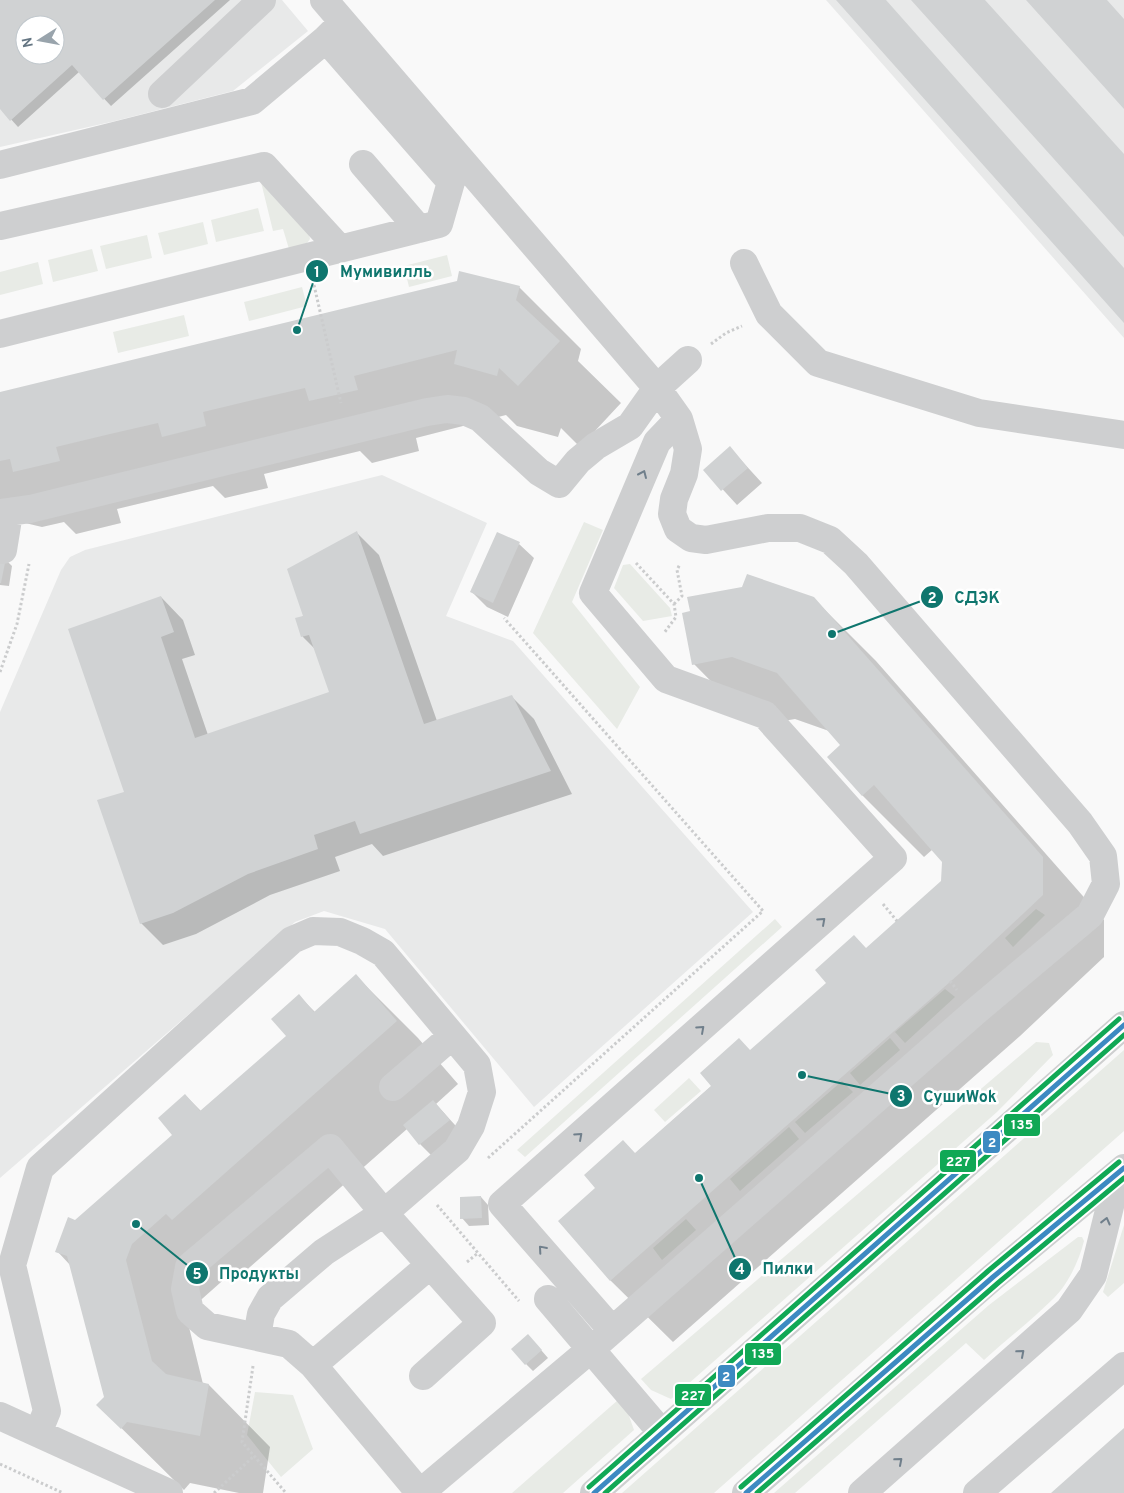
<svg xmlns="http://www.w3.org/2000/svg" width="1124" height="1493" font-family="Overpass,sans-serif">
<rect width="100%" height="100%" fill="#f9f9f9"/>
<!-- built -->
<path fill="#e8e9e9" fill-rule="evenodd" d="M0,0H282L308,31L233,91L115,121L0,147ZM25,25H55V55H25Z
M826,0H1124V338Z
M382,475L487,523L446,616L513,641L753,912L534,1107L385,929L324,911L295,922L0,1178V712L61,570L70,557L85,550Z"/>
<!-- green -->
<path fill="#e8ebe6" d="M261,182L308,229L310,239L307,243L289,249L283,229L273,231Z
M258,208L264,231L216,242L211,220Z
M203,222L208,244L164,255L158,233Z
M147,235L152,258L106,269L100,246Z
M92,249L98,271L53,282L48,260Z
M447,255L452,276L409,287L404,266Z
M38,262L43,284L0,295V272Z
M302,287L307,306L249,321L244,302Z
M184,315L189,336L118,353L113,332Z
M584,522L603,530L572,602L640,687L617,729L533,633Z
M630,564L670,608L672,616L643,621L614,588L623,565Z
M1036,909L1045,915L1013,947L1005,938Z
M775,919L782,927L525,1157L517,1150Z
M945,989L955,997L905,1043L895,1032Z
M890,1038L900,1050L860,1085L850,1073Z
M1036,1042L1049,1043L1053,1055L997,1112L671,1399L651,1390L641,1379Z
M1124,1050V1131L714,1493H622Z
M689,1078L701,1091L665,1122L654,1110Z
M842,1081L853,1092L805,1133L795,1122Z
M789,1127L799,1139L740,1191L730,1179Z
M686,1219L696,1230L662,1260L653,1248Z
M1124,1225V1283L1108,1297L1103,1292Z
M1078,1237H1082L1084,1241C1079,1261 1068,1284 1054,1298C1032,1320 1007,1339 984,1360L966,1343L795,1493H774L989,1305Z
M255,1392L293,1395L313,1449L281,1477L247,1435Z
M618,1400L627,1410L634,1430L563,1493H512Z"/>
<!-- shadow -->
<path fill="#0003" fill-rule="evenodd" d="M0,0H230L111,106L79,72L18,127L0,107ZM25,25H55V55H25Z
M519,287L581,349L578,361L621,403L580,447L561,428L558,437L517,426L506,415L416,438L419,451L372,463L360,451L264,474L268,488L225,498L213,486L117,509L121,523L76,534L64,522L42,527L0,517V393Z
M730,448L762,483L737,505L705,470Z
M357,533L379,555L437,721L512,697L534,719L572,794L383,856L372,844L335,857L340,871L270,895L196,934L163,945L141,923L126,793L161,597L183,620L195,655L182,659L208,735L331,693L316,650L303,637L297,619L304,616Z
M519,544L534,558L508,617L487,607L472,592Z
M0,558L5,559L12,566L9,586L0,585Z
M814,599L876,661L1104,920V957L1020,1036L673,1342L611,1281L559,1221L942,882L944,862L933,849L924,857L862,795L842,745L829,731L795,719L755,726L694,664Z
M356,976L418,1038L458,1084L436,1104L464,1135L435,1159L420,1144L407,1129L234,1281L229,1275L194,1306L188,1323L203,1384L209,1385L270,1447L263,1493H239L190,1483L184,1490L98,1405L105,1398L71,1266L57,1251L75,1222L174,1135L185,1095L201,1111L288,1036L299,996L315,1012Z
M481,1197L488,1205L489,1225L469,1226L462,1218Z
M535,1343L548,1358L533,1371L526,1364Z"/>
<!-- building -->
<path fill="#d0d2d3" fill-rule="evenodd" d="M0,0H215L103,100L72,65L10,121L0,109ZM25,25H55V55H25Z
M836,0H886L1124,268V323Z
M911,0H985L1124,154V237Z
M1026,0H1107L1124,19V109Z
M459,271L520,286L516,300L560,341L518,386L499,368L497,376L454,364L457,350L354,376L358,390L309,401L305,388L253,400L203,412L206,426L162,437L158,423L110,434L56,447L60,461L13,472L10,459L0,461V392L457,281Z
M730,446L748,468L721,491L703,470Z
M357,531L424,724L512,695L551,771L360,834L355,821L314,835L318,849L248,874L173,913L140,924L97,800L124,792L68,629L161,596L174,632L161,637L195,738L329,692L309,635L301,637L295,618L303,616L287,569Z
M497,532L520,542L493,603L470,592Z
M0,557L6,558L1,583H0Z
M747,574L814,597L1043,857V895L959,974L610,1281L558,1221L595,1188L584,1175L623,1140L635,1153L711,1086L700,1073L739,1038L750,1050L826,983L815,970L854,935L866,948L941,881L942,862L874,785L862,796L827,757L840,745L777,673L732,657L692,665L682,613L690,611L687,597L742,587Z
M356,974L397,1021L172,1220L166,1214L132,1244L126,1260L152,1361L166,1374L209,1384L200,1436L127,1422L121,1429L96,1405L104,1397L67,1256L55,1252L68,1217L75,1220L172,1135L158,1118L185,1094L200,1111L286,1036L271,1019L299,994L314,1012Z
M433,1100L450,1120L419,1145L403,1125Z
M481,1196L482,1218L460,1219V1197Z
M528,1334L542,1350L525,1365L511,1349Z
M1124,1428V1493H1051Z"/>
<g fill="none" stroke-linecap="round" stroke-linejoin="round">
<!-- path -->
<path stroke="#cbcccd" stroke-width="3" stroke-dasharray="2.5 2.5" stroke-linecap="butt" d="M314,285L341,403
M711,344L726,333L742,326
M636,563L674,604L676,617L664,633
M674,604L682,596L677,570L680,564
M0,672L17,624L29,564
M883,904L897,921
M950,981L957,990
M488,1158L763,911L504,618
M437,1205L519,1301
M467,1262L478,1253
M253,1366L242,1442L286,1493
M0,1464L63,1493
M214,1493L254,1456"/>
<!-- minor -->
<path stroke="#cecfd0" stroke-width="28" d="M324,0L657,388L679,419L688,449L684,474L674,499L672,514L678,529L691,538L706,540L768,528H800L830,540L856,564L1080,823L1103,856L1106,884L1090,915L976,1011L591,1349L420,1493
M162,94L262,0
M363,164L419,229
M0,165L252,101L326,39L339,26
M0,226L264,166L340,249
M744,263L769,314L818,363L979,413L1124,435
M0,334L439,224L451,182L326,39
M0,513L30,509L427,412L447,409L464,411L480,418L539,472L559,484L578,461L596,446L630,426L657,388L688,360
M3,550L9,513
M393,1087L452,1036
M548,1299L662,1433
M612,1330L502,1204L893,858L765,715L666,679L593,593L657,442L679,419
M257,1336L261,1314L270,1298L324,1252L384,1213L482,1323L423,1376
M313,1365L430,1265
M0,1416L169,1493
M38,1433L47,1411L12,1265L40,1168L292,940L313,931L340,932L362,941L383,953L477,1065L482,1092L471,1126L457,1150L384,1213L330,1148L189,1267L185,1289L190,1311L207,1326L289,1344L313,1365L420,1493
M594,1493L1124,1025
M746,1493L993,1277L1124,1168
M862,1493L1069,1310L1093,1275L1118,1174
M977,1493L1124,1366"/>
<!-- bus-1 casing -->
<g stroke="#fff" stroke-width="9">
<path id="bus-1" d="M594,1493L1124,1025
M746,1493L993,1277L1124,1168"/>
</g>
<!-- bus-2 casing -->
<g stroke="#fff" stroke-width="9">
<path id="bus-2" d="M605,1493L1124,1035
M757,1493L998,1283L1124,1178"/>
</g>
<!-- bus-3 casing -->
<g stroke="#fff" stroke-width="9">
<path id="bus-3" d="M589,1487L1119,1019
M741,1487L988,1271L1119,1162"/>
</g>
<!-- bus-1 -->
<use href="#bus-1" stroke="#3d8ac2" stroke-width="5"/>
<!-- bus-2 -->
<use href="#bus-2" stroke="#10a855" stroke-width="5"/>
<!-- bus-3 -->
<use href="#bus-3" stroke="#10a855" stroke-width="5"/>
</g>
<!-- one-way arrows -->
<defs><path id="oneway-chevron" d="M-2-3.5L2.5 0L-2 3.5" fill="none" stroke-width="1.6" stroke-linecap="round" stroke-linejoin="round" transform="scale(1.25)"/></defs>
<g stroke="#707f8b">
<use href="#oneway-chevron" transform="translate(643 474) rotate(-66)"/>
<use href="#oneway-chevron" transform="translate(822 921) rotate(-42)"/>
<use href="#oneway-chevron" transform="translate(701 1029) rotate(-42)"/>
<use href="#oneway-chevron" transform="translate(579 1136) rotate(-42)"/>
<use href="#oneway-chevron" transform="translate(1106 1221) rotate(-76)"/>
<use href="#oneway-chevron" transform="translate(542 1249) rotate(-131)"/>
<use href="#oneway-chevron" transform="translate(1021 1353) rotate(-41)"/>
<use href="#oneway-chevron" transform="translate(899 1461) rotate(-41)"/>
</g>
<!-- callouts -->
<path fill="none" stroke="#0f766e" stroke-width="2" d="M297 330L317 271M832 634L932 597M802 1075L901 1096M699 1178L740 1269M136 1224L197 1273"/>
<g fill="#0f766e" stroke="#fff" stroke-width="2">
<circle cx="297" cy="330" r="5"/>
<circle cx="832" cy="634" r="5"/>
<circle cx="802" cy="1075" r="5"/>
<circle cx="699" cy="1178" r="5"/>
<circle cx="136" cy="1224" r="5"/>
<circle cx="317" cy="271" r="12"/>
<circle cx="932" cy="597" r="12"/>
<circle cx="901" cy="1096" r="12"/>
<circle cx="740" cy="1269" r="12"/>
<circle cx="197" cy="1273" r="12"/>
</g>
<g font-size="15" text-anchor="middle" font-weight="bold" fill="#fff">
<text x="317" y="277">1</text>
<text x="932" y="603">2</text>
<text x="901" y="1101">3</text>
<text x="740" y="1274">4</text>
<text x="197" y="1279">5</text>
</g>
<g font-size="16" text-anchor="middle" font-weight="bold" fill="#0f766e" stroke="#fff" stroke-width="5" stroke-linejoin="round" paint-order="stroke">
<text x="386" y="277">Мумивилль</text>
<text x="977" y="603">СДЭК</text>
<text x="960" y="1102">СушиWok</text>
<text x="788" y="1274">Пилки</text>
<text x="259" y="1279">Продукты</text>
</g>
<g stroke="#fff" stroke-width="2">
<rect x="1003" y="1113" width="38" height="24" rx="5" fill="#10a855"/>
<rect x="982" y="1130" width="19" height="24" rx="5" fill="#3d8ac2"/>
<rect x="939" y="1149" width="38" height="24" rx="5" fill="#10a855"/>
<rect x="744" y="1342" width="38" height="24" rx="5" fill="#10a855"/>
<rect x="717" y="1364" width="19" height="24" rx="5" fill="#3d8ac2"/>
<rect x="674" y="1383" width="38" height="24" rx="5" fill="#10a855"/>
</g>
<g font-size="14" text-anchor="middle" font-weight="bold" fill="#fff">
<text x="1022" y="1129">135</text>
<text x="992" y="1147">2</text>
<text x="958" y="1166">227</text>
<text x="763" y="1358">135</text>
<text x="726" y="1381">2</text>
<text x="693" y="1400">227</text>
</g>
<!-- north arrow -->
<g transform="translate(40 40) rotate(259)"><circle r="24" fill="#ffffff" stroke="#c1c8cd"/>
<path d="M0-4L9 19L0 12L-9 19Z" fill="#99a4ac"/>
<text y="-8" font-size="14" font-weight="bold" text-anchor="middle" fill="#657683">N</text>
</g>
</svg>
